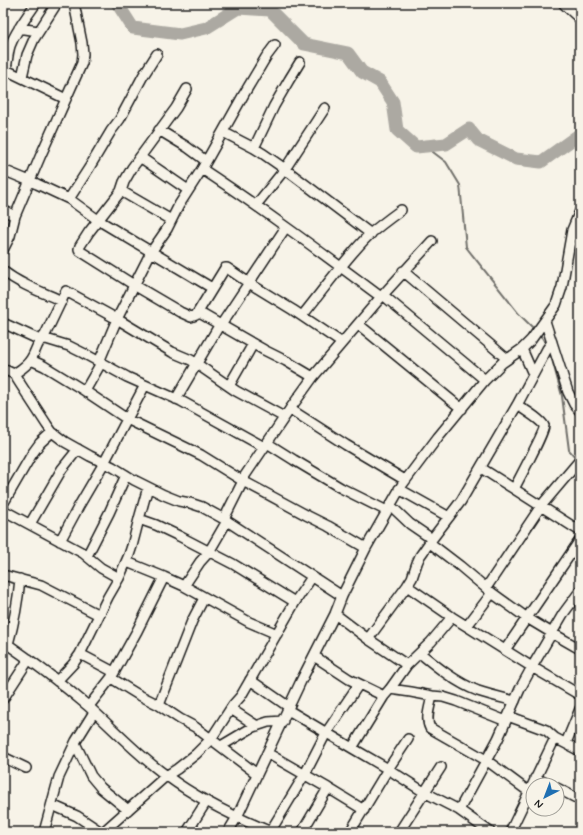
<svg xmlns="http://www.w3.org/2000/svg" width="583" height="835" font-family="Mynerve,sans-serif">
<rect width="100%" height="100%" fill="#f7f3e8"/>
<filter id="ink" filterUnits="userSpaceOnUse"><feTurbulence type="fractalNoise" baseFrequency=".025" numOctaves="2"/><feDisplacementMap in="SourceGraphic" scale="8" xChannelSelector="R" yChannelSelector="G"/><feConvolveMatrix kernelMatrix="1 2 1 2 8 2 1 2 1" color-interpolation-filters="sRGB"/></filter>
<g filter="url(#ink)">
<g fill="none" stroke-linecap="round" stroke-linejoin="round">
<!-- stream -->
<path stroke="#72716c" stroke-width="2" d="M425,146L446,162L460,185L466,247L519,314L535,330
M538,333L541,336L546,344
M550,352L562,396L569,450L577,459"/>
<!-- river -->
<path stroke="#aca9a2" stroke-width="13" d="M117,3L133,28L180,34L206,28L238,8L270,10L304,44L348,53L362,72L380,82L393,102L397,130L416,147L446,144L469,129L478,140L516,159L541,162L580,134"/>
<!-- minor casing -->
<g stroke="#1c1c1c" stroke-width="12">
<path id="minor" d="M36,3C27,17 16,30 10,46C8,52 7,64 6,70L66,99
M19,28L38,31
M22,77L27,55L34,39L57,3
M187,89L176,108L132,168L124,182L121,191L89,232L80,246L79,249L80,251L134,285L180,312L191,317L196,315L198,312L225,268H227L249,283L293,310L342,343
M159,130L187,147L206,161
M223,132L254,148L262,153L285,169L371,234
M254,148L274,106L289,80L300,62
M140,157L188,190
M202,169C263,209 322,253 381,297
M3,170L37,184L69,199L98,220L212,288
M121,191L171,220
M69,199L89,168L111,131L120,119L143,76L157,54
M256,205L285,169L325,108
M3,210L15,216
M3,250L10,236L15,216L40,157L82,63L83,54L82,43L74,3
M3,271C21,285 42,292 62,301
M403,271L493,347L507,359
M383,295L485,380
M198,312L264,350L286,361L313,377
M302,316C324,289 344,260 369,235C379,226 390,218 401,210
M545,321L568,392L574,404L580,411
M3,323L40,340L46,339L69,346L83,353L127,377L181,401L264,447
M358,324L462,409
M221,325L286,227
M522,349L533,374
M31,360L44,366L85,391L127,419L201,455L243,481L308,516L328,526L366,548
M99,362L117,319L151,252L167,229L179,205L202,169L244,94L266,57L275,45
M3,369L14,374L21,385L47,425L52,432L65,442L90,456L113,467L134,480L164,495L179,501L190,503L202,507L224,519L342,596
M14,374C20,370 27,366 31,359C37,350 36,343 45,335L66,291L117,319L172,352L191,360L236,391L284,417
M229,386L253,344
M85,391L101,363
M176,399L220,324
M290,409L346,445L405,480
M267,443L294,460L341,488L387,511
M481,468L580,531
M242,480L290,409L313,377L381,297L432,241
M399,489L449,517
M514,489C518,481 545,431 544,426C544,422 522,408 517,405
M3,504L32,454L40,443L52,432
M390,505L410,524L432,539
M3,510L83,553L101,568L119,578
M139,519L156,525L179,536L233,564L295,602
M224,519L243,481
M30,524L55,481L62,469L78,449
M60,541L80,504L104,463L145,385
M430,543L460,566L492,593L527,618L552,633L580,649
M87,556L109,513L126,475
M127,562L164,577L184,586L249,622L277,634
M3,575L41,585L99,615
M184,586L200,562L209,552L227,521
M407,586L452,617L532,667L580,695
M486,588L541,506L580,460
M335,614L368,639L407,665
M467,626L492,593
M368,639L407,586L412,578L417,563L420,556L432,539L461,501L517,405L547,349L552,342
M3,641C32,661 61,683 88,706C114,729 138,756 167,776C199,800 235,817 271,832
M8,644C14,623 18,601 20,579
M505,650L580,540
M420,653C437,667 457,683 478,691C490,695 503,698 515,701
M80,654L114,672
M314,656L349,679L384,696
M111,678L137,694L159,705L180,719L195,727L257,774
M250,680L289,707
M57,681L73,664L80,654L108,597L119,578L129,555L132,546L139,519L148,487
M390,689L411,692L432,696L443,697L456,701L506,721
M432,696C430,706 425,719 430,728L486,760L528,791
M3,699L29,659
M159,705L192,621L204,598
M89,706L111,678L137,631L164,577
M231,709L257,726
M288,710L352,748L388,769L424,792L459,810L490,832
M508,716L546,730L555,738L580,751
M75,743L91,776L101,788L128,810
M566,743L580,709
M221,746L253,727L268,722L283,721
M352,748L384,696L390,689L407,665L431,642L452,617
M267,753L328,788L364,810
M3,757L26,768
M535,778L550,785
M557,788L580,800
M52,805L77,816L101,832
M459,810L498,739L520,689L532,667L563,614L580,591
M44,832L59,777L76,741L94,712
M103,832L166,776L177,769L196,754L211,739L233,705L241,696L295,602L312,577
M187,832L206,802
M228,832L237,817L301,681L335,614L342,596L366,548L402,485L438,437L485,380L502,363L522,349L531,340L556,305L562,287L572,230L580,211
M270,832L305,774L326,733L359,684
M302,832L328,788
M350,832L388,769L408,739
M399,832L441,767
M510,832L555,738"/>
</g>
<!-- major casing -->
<g stroke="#1c1c1c" stroke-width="15">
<path id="major" d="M565,3L580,17
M579,3L580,4"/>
</g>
<!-- minor -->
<use href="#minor" stroke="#f7f3e8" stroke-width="9"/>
<!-- major -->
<use href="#major" stroke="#f7f3e8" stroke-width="12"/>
</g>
</g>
<!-- margin -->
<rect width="583" height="835" fill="none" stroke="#f7f3e8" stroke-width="16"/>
<rect x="8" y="8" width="567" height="819" fill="none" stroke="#1c1c1c" stroke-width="1.5" filter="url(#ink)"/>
<!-- north arrow -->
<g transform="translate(545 797) rotate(222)"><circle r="19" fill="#f7f3e8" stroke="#9f9d96"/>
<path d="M0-3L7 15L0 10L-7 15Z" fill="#1f6fb2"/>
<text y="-6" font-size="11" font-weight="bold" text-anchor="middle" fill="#1c1c1c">N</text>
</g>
</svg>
